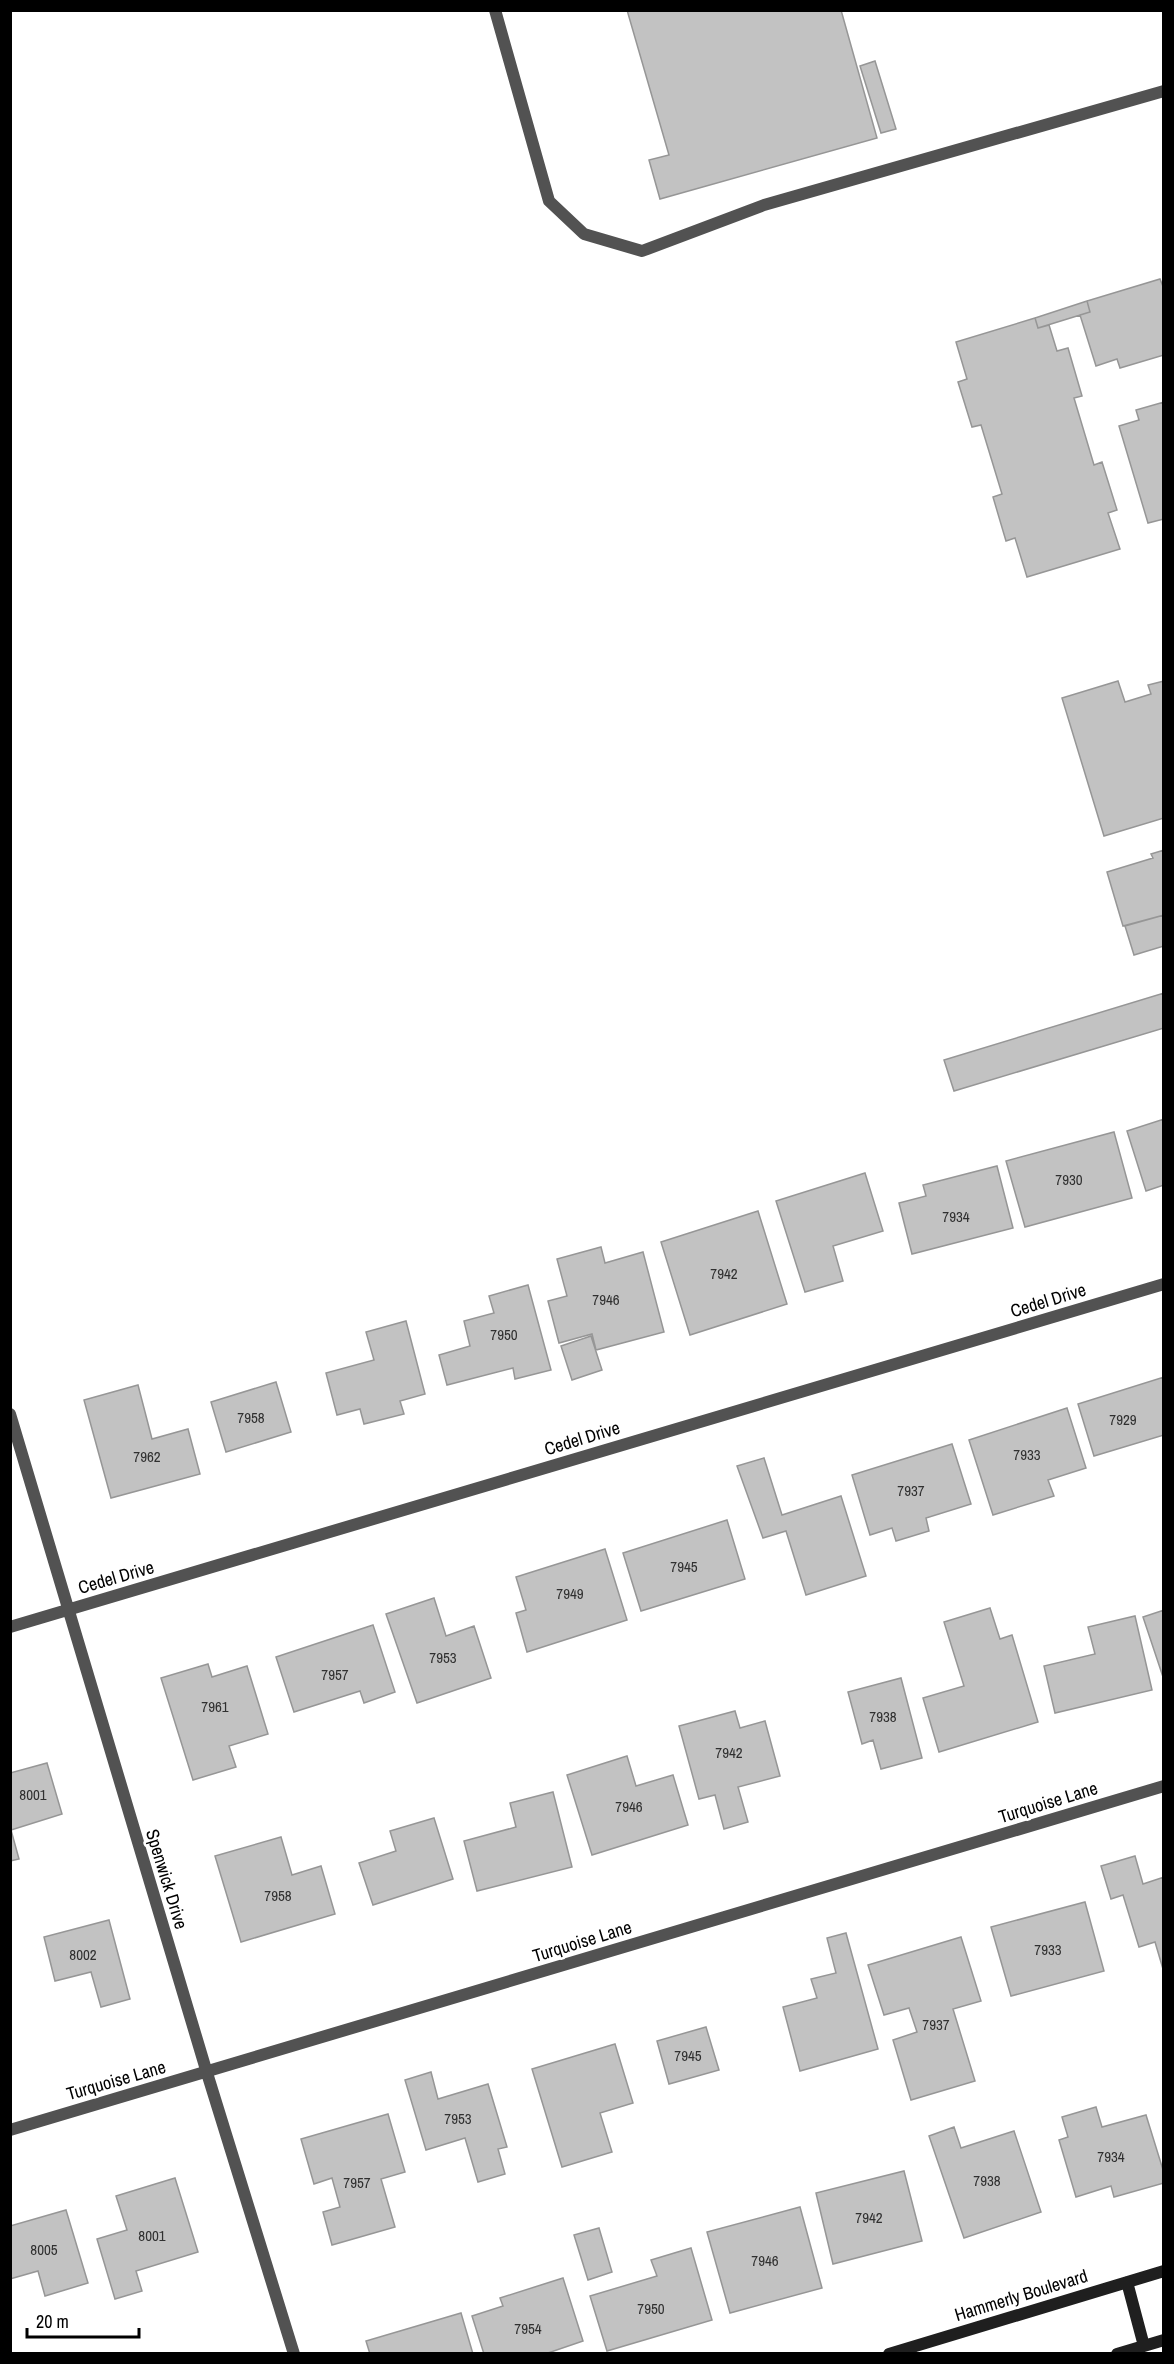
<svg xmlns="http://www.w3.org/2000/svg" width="1174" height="2364" font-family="'Archivo Narrow',sans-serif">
<rect width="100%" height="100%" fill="#fff"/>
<!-- building -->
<path fill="#c2c2c2" stroke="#969696" stroke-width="1.5" d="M627,10H841L877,138L660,199L649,160L669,155Z
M875,61L896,129L881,133L860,66Z
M1160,279L1164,289V355L1120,368L1117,359L1096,366L1080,315L1090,312L1087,301Z
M1087,301L1090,312L1038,328L1035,318Z
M1035,318L1038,328L1049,325L1057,351L1068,348L1082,396L1074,398L1094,465L1102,462L1117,510L1108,513L1120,549L1027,577L1015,538L1006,541L993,497L1002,494L981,425L972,427L958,382L967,379L956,342Z
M1164,402V519L1148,523L1119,426L1139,420L1136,410Z
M1118,681L1125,702L1151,694L1148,685L1164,681V818L1104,836L1062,698Z
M1164,850V915L1123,926L1107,872L1153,858L1151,854Z
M1164,915V946L1134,955L1125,926Z
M1164,993V1028L954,1091L944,1060Z
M1164,1119V1185L1146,1191L1127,1131Z
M1114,1132L1132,1198L1025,1227L1006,1161Z
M997,1166L1013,1228L912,1254L899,1203L926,1196L923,1185Z
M865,1173L883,1231L833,1246L843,1281L805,1292L776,1201Z
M758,1211L787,1304L690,1335L661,1242Z
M601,1247L605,1263L643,1252L664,1332L596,1350L592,1334L559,1343L548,1301L567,1296L557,1259Z
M528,1285L551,1370L515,1379L513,1368L447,1385L439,1355L470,1346L464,1321L494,1313L489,1296Z
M406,1321L425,1394L400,1401L404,1414L364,1424L360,1409L337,1415L326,1373L374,1360L366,1332Z
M591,1336L602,1370L572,1380L561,1346Z
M1164,1377V1435L1094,1456L1078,1404Z
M276,1382L291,1432L226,1452L211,1402Z
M138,1385L152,1439L188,1429L200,1474L111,1498L84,1400Z
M1067,1408L1086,1468L1048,1480L1054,1496L993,1515L969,1440Z
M952,1444L971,1504L926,1518L929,1531L896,1541L892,1528L870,1535L852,1475Z
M764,1458L782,1515L841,1496L866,1576L806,1595L786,1531L763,1538L737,1466Z
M727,1520L745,1579L641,1611L623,1553Z
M605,1549L627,1620L527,1652L516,1613L526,1610L516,1577Z
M434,1598L446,1636L474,1626L491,1678L417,1703L386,1614Z
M990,1608L1000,1639L1012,1635L1038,1722L939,1752L923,1698L964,1686L944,1622Z
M1164,1610V1677H1163L1143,1617Z
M1135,1616L1152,1690L1055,1713L1044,1666L1095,1654L1088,1627Z
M373,1625L395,1692L364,1703L360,1691L294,1712L276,1657Z
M208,1664L212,1677L247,1666L268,1734L229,1746L236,1767L193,1780L161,1678Z
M901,1678L922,1758L881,1769L873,1740L862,1744L848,1692Z
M735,1711L740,1728L765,1721L780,1776L738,1787L748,1822L724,1829L715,1795L699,1799L679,1726Z
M627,1756L636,1786L673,1775L688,1825L592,1855L567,1775Z
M47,1763L62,1814L11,1830L19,1859L10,1861V1773Z
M553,1792L572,1867L477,1891L464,1841L516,1827L510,1803Z
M434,1818L453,1879L373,1905L359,1863L396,1851L390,1831Z
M281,1837L292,1875L321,1866L335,1914L241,1942L215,1856Z
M1135,1856L1143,1884L1164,1877L1163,1969L1155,1942L1139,1947L1123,1895L1111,1899L1101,1866Z
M1085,1902L1104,1971L1011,1996L991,1927Z
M109,1920L130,1999L101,2007L91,1972L55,1981L44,1937Z
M846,1933L878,2049L800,2071L783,2007L817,1998L811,1979L836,1973L827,1938Z
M961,1937L981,2001L953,2009L975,2081L911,2100L893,2040L917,2032L909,2008L884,2015L868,1965Z
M706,2027L719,2070L669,2084L657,2041Z
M615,2044L633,2103L600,2113L612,2152L562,2167L532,2069Z
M431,2072L438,2099L488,2084L507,2147L498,2149L505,2174L478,2182L465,2138L426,2150L405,2080Z
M1096,2107L1102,2127L1146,2115L1164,2173V2183L1114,2197L1111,2186L1076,2197L1059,2140L1068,2137L1062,2117Z
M388,2114L405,2172L381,2179L395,2227L332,2245L323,2212L340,2207L332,2178L314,2184L301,2139Z
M954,2127L961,2148L1014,2131L1041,2212L964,2238L929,2136Z
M904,2171L922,2241L833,2264L816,2193Z
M175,2178L198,2252L136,2271L142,2291L115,2299L97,2239L127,2230L116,2196Z
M800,2207L822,2288L730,2313L707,2232Z
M66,2210L88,2283L45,2296L38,2271L10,2279V2226Z
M599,2228L612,2272L588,2280L574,2235Z
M691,2248L712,2320L607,2351L590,2296L657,2276L651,2260Z
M563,2278L583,2341L545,2354H484L472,2316L503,2306L500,2298Z
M461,2313L473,2354H370L366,2341Z"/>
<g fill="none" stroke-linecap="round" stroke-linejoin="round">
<!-- service -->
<path stroke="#525252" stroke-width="12" d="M495,10L549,201L584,234L642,251L764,205L1164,91"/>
<!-- minor -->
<path stroke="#525252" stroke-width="12" d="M10,1414L207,2073L294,2354
M10,1627L1164,1284
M10,2130L1164,1786"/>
<!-- secondary -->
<path stroke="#1f1f1f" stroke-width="12" d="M1127,2282L1144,2346
M889,2354L1164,2271
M1117,2354L1164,2340"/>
</g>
<g text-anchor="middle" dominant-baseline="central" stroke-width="5" stroke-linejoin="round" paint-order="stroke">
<!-- number labels -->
<g font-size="15" fill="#303030">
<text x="1069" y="1179">7930</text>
<text x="956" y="1216">7934</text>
<text x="724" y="1273">7942</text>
<text x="606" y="1299">7946</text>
<text x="504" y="1334">7950</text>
<text x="251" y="1417">7958</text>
<text x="1123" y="1419">7929</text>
<text x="1027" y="1454">7933</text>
<text x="147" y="1456">7962</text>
<text x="911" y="1490">7937</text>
<text x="684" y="1566">7945</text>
<text x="570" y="1593">7949</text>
<text x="443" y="1657">7953</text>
<text x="335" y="1674">7957</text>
<text x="215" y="1706">7961</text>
<text x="883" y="1716">7938</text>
<text x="729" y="1752">7942</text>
<text x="33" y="1794">8001</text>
<text x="629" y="1806">7946</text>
<text x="278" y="1895">7958</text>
<text x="1048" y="1949">7933</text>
<text x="83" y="1954">8002</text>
<text x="936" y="2024">7937</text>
<text x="688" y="2055">7945</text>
<text x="458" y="2118">7953</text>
<text x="1111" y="2156">7934</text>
<text x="987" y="2180">7938</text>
<text x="357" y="2182">7957</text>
<text x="869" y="2217">7942</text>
<text x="152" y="2235">8001</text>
<text x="44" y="2249">8005</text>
<text x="765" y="2260">7946</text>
<text x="651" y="2308">7950</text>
<text x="528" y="2328">7954</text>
</g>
<!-- street labels -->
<g font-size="18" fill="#000" stroke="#fff">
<text transform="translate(1048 1300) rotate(-17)">Cedel Drive</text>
<text transform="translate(582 1438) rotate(-17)">Cedel Drive</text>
<text transform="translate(116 1577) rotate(-16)">Cedel Drive</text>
<text transform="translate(1048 1802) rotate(-17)">Turquoise Lane</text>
<text transform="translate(167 1879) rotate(73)">Spenwick Drive</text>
<text transform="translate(582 1941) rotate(-17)">Turquoise Lane</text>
<text transform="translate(116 2080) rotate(-16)">Turquoise Lane</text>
<text transform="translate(1021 2295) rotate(-17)">Hammerly Boulevard</text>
</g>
</g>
<!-- border -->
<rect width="1174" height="2364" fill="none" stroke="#000000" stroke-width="24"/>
<!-- scale -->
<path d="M27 2328v9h112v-9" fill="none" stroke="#000000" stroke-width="3"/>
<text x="36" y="2328" font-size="18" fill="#000000" stroke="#ffffff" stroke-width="4.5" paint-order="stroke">20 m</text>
</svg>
